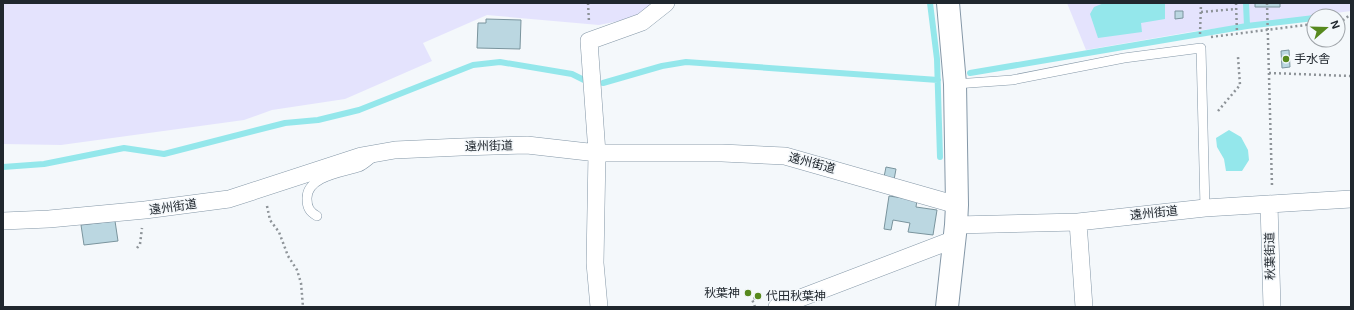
<svg xmlns="http://www.w3.org/2000/svg" width="1354" height="310" font-family="Arial,'Noto Sans JP',sans-serif">
<rect width="100%" height="100%" fill="#f4f8fb"/>
<!-- green -->
<path fill="#e4e3fd" d="M3,3H654L639,17L599,25L487,15L423,43L432,61L345,99L272,110L244,120L61,145L3,144Z
M1067,3H1351V11L1196,31L1086,50Z"/>
<!-- water -->
<path fill="#94e7eb" d="M1104,3H1165V19L1141,23L1142,32L1098,38L1090,14L1094,7Z
M1229,130L1241,137L1248,150L1249,160L1242,171H1226L1224,159L1217,147L1216,138Z"/>
<g fill="none" stroke-linecap="round" stroke-linejoin="round">
<!-- stream -->
<path stroke="#94e7eb" stroke-width="6" d="M930,3L937,59L940,157
M1246,3L1247,26
M1334,16H1337
M970,73L1247,26L1314,18
M603,83L662,66L686,62L938,80
M3,167L44,164L124,148L164,154L285,123L318,120L359,110L473,65L500,62L572,74L584,80"/>
</g>
<!-- building -->
<path fill="#bbd7e1" stroke="#7a949d" d="M1255,3H1280V7H1255Z
M1175,11H1183V18L1175,19Z
M486,19L521,20L520,49L477,48L478,23H486Z
M1289,50L1290,67L1282,68L1281,51Z
M886,167L896,169L894,180L884,177Z
M889,196L917,200L916,207L937,210L933,235L908,232L910,223L893,220L891,230L884,229Z
M115,221L118,241L84,245L81,225Z"/>
<g fill="none" stroke-linecap="round" stroke-linejoin="round">
<!-- lane casing -->
<g stroke="#8497a7" stroke-width="10">
<path id="lane" d="M955,84L1012,80L1124,58L1201,48L1205,208
M317,216C310,212 307,208 307,199C306,176 344,172 359,167C364,165 368,161 372,158"/>
</g>
<!-- street casing -->
<g stroke="#8497a7" stroke-width="18">
<path id="street" d="M1269,204L1272,307
M3,221L49,219L145,210L229,199L361,156L395,150L461,147L527,145L597,153H722L785,156L957,205
M1078,222L1084,307
M956,225L1078,222L1205,208L1351,199
M599,307L595,263L597,153L589,41L642,22L666,3
M777,307L955,239"/>
</g>
<!-- secondary casing -->
<g stroke="#8497a7" stroke-width="24">
<path id="secondary" d="M947,307L956,225L957,205L955,84L948,3"/>
</g>
<!-- path -->
<path stroke="#8d9398" stroke-width="2.5" stroke-dasharray="2 3" stroke-linecap="butt" d="M588,3L589,22
M1236,3L1237,33
M1267,3L1272,186
M1201,12L1236,9
M1338,22L1342,21L1351,14
M1200,34L1201,3
M1211,37L1314,24
M1269,73L1351,76
M1218,111L1240,85L1238,57
M267,206L270,220L279,232L288,256L297,270L301,283L303,307
M137,248L140,244L142,228
M755,307L752,299L761,296"/>
<!-- lane -->
<use href="#lane" stroke="#fff" stroke-width="9"/>
<!-- street -->
<use href="#street" stroke="#fff" stroke-width="17"/>
<!-- secondary -->
<use href="#secondary" stroke="#fff" stroke-width="22"/>
</g>
<!-- markers -->
<g fill="#57891e" stroke="#f4f8fb" stroke-width="1.5">
<circle cx="1286" cy="59" r="4"/>
<circle cx="748" cy="293" r="4"/>
<circle cx="758" cy="296" r="4"/>
</g>
<g text-anchor="middle" dominant-baseline="central" stroke-width="3" stroke-linejoin="round" paint-order="stroke">
<!-- poi labels -->
<g font-size="12" fill="#20272e" stroke="#f4f8fb" text-anchor="start">
<text x="1294" y="59">手水舎</text>
<text x="740" y="293" text-anchor="end">秋葉神</text>
<text x="766" y="296">代田秋葉神</text>
</g>
<!-- street labels -->
<g font-size="12" fill="#20272e" stroke="#f4f8fb">
<text transform="translate(489 146) rotate(-1)">遠州街道</text>
<text transform="translate(812 163) rotate(15)">遠州街道</text>
<text transform="translate(173 207) rotate(-8)">遠州街道</text>
<text transform="translate(1154 213) rotate(-6)">遠州街道</text>
<text transform="translate(1270 256) rotate(-91)">秋葉街道</text>
</g>
</g>
<!-- border -->
<rect width="1354" height="310" fill="none" stroke="#20272e" stroke-width="8"/>
<!-- north arrow -->
<g transform="translate(1326 28) rotate(70)"><circle r="19" fill="#f4f8fb" stroke="#9fa4a9"/>
<path d="M0-3L7 15L0 10L-7 15Z" fill="#57891e"/>
<text y="-6" font-size="11" font-weight="bold" text-anchor="middle" fill="#20272e">N</text>
</g>
</svg>
